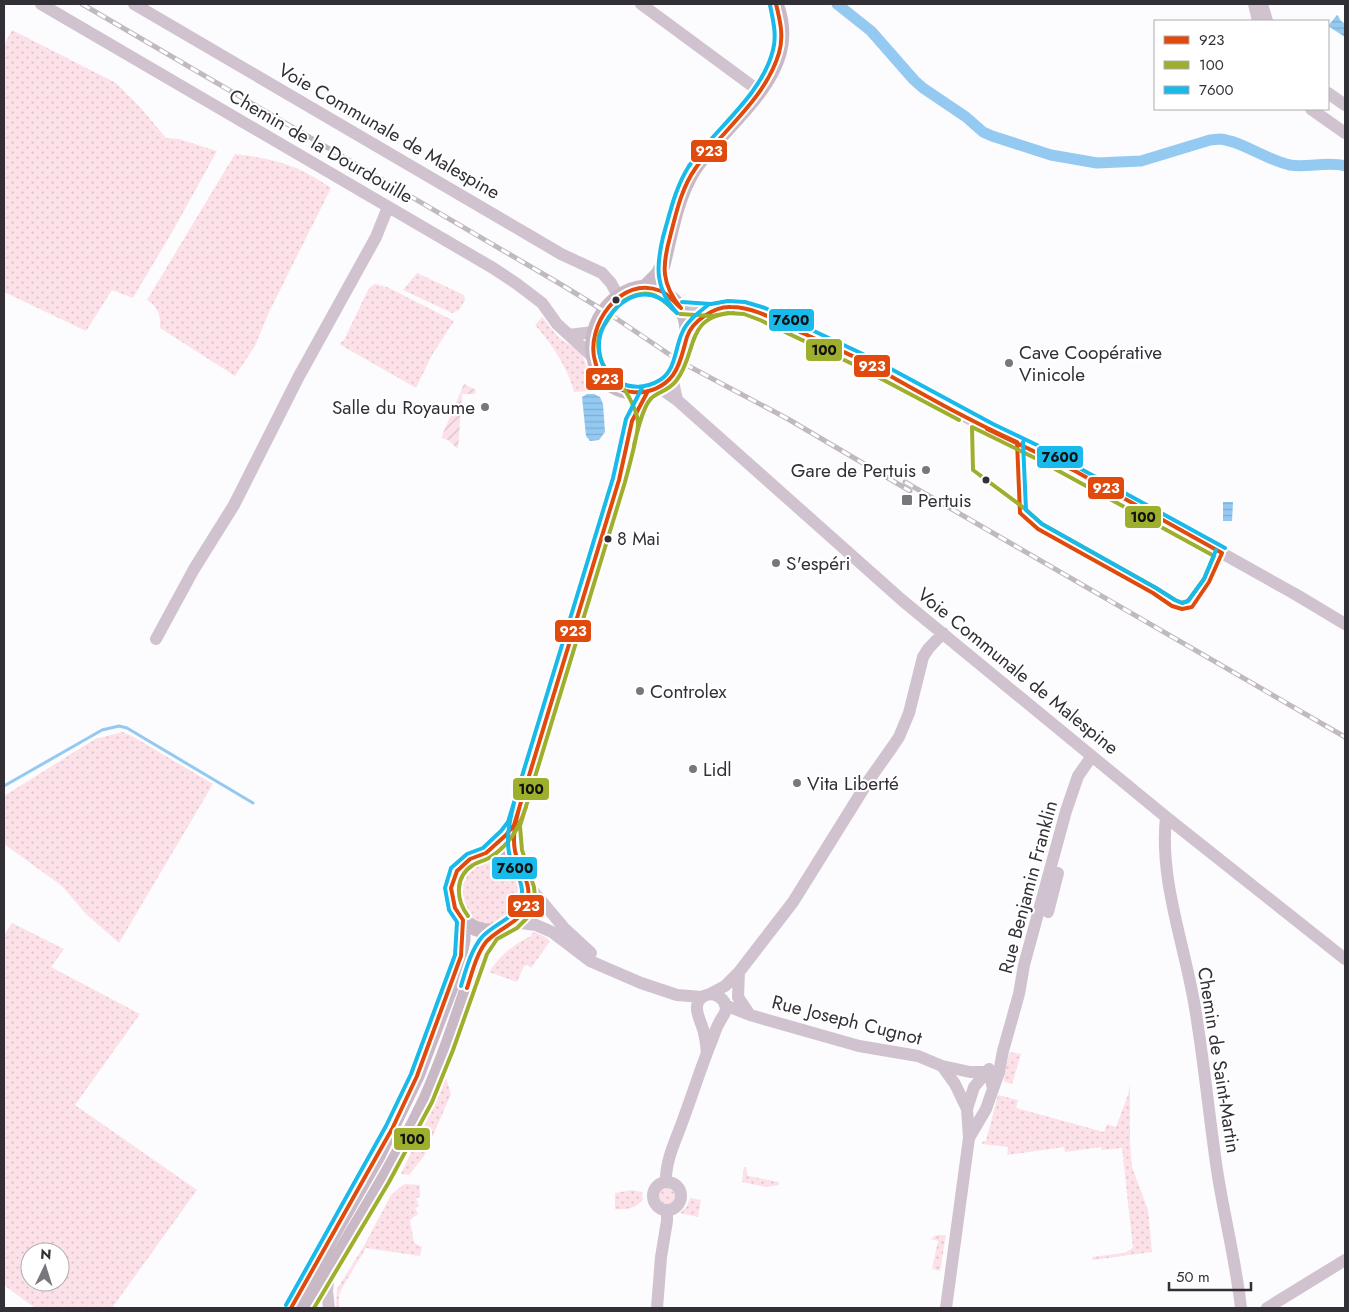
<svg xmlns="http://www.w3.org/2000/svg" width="1349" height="1312" font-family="Jost,sans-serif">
<defs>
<pattern id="grass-dots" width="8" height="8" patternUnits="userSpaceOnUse" patternTransform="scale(1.25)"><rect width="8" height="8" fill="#fde1e8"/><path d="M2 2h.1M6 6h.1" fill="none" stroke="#d9c1c8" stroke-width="1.8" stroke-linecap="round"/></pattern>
<pattern id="garden-furrows" width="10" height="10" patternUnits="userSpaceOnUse" patternTransform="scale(1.25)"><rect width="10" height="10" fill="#fde1e8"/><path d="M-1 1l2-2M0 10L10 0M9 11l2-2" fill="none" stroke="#d9c1c8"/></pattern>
<pattern id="water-rules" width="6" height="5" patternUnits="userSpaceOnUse" patternTransform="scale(1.25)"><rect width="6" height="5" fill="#94c9f2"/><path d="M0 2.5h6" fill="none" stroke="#80add0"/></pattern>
</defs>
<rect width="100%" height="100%" fill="#fcfbfd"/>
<!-- grass -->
<path fill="url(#grass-dots)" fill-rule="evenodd" d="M12,30L116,83L140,107L166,138L179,139L217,151L175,227L133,298L112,290L86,331L4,292V45Z
M235,154C275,159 297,164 331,188L269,312L255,346L235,376L160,328C161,315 158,307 147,300Z
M417,273L464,295L465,300L459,310L452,313L403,290Z
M375,284L387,287L454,321L432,355L416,388L339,344L344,340L369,288Z
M542,317L559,338L578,350L583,357L590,375L601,390L574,392C568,368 552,344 535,325Z
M123,732L132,736L213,784L119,943L86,914L62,886L4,844V796L95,739Z
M458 892a32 32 0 1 1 64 0a32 32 0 1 1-64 0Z
M12,923L64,949L51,967L140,1014L75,1105L197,1190L112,1308H35L4,1285V935ZM30,1252H60V1282H30Z
M535,932L545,937L550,941L531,968L527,965L524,966L517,982L489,972C502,954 511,946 531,936L532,933Z
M1010,1052L1021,1054L1012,1084L1005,1082L1003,1077Z
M446,1078L451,1094L424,1156L409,1175L401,1174Z
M1130,1084V1144L1132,1167L1148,1210L1152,1252L1093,1260L1092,1257L1124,1253L1133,1248L1122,1148L1102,1150L1101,1147L1065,1152L1064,1147L1007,1155L1008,1147L982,1144L983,1141H986L998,1095L1018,1100L1016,1108L1104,1132L1107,1124L1116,1127L1128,1095Z
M744,1167H746L748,1176L779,1182V1185L766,1187L742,1182Z
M405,1184L420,1185V1197L416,1198L419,1206L415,1208L418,1214L410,1220L414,1243L422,1247L420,1256L366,1248L342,1288L339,1295V1308H336L337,1289L364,1246L391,1195L400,1187Z
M659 1196a8 8 0 1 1 16 0a8 8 0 1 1-16 0Z
M632,1190L642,1192L643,1200C634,1209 627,1210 615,1209V1193Z
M690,1198L701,1200L698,1217L680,1213L687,1206Z
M936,1235H946L940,1271L932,1269L938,1241L931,1239Z"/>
<!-- garden -->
<path fill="url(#garden-furrows)" d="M464,384L476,390L475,394H462L458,449L448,440L441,438Z"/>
<!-- water -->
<path fill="url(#water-rules)" d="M1337,15L1339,17L1340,20L1345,24V37L1328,26Z
M587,394H594L600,397L603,404L605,432L599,440L590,441L586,436L582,397Z
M1223,502H1233L1232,521H1223Z"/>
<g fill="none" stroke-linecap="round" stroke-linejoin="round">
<!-- stream -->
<path stroke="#94c9f2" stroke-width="3" d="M4,786L102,730L119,726L127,728L253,803"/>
<!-- canal -->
<path stroke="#94c9f2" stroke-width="11" d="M837,4L871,31L914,80L923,88L966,117L983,132L992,136L1051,155L1097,163L1141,161L1210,140L1220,139C1242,141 1266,160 1290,165C1308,168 1327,161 1345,166"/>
<!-- minor -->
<path stroke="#d0c2ce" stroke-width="12" d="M41,4L493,268L517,284L542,303L557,324L593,357
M134,4L527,234L561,254L602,273L611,283L618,296
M641,4L759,91
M1254,4L1258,21
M1262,4L1267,21
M1328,93L1345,105
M1311,109L1345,133
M681,308L699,310H712L728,307L745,308L762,314L864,362L990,430L1038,452L1075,471L1295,594L1345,624
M569,335L593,332
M687,336L694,326L712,310
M660,388L677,400L672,377
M677,400L903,601L1166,817L1345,959
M156,639L194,569L234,505L298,378L376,237L388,207
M1166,817C1159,881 1185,945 1195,1008C1204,1061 1209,1116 1217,1170C1224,1216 1236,1262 1241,1308
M528,885L565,929L591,953
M1048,912L1058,873
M514,922L536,925L552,932L590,961L641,983L677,995L702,997
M739,972L738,997L750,1015
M710,994L725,986L739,972L793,902L869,780L893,746L899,737L909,713L923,657L928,649L943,633
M725,1005L750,1015L859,1046L918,1056L942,1066L970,1072H985L991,1079L993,1089
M942,1066L955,1084L967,1109
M969,1138L986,1109L999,1072L1003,1051L1019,994L1024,965L1066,811L1078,776L1092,756
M666,1182C665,1161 676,1140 683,1120C693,1093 701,1067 712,1040C714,1035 716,1028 719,1023C721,1018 725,1015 726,1009C726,998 713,991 704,996C689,1004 702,1022 704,1033C706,1040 706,1046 707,1052
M653 1196a14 14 0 1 1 28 0a14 14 0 1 1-28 0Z
M329,1271L327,1291L329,1308
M657,1308L661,1257L667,1221V1210
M946,1308L969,1138L967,1109L974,1087L989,1069
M1267,1308L1345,1260"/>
<!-- major -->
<path stroke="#c9b9c7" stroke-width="15" d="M645,287L658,274L663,265C671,233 676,199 693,171C725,120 804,74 776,4
M645,287C684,295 695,323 681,358C677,367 673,377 665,384C647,399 614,394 601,375C578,340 605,290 645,287Z
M514,825L515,850L521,868
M486,853L506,835L514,825L619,480L632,421L648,391
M451 892a39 39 0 1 1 78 0a39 39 0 1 1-78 0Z
M291,1308L378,1156L417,1076L456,974L463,940V920
M307,1308C347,1239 392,1172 426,1099C446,1054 461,1007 477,959L482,948L499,929"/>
<!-- rail casing -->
<g stroke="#c0b9bf" stroke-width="5">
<path id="rail" d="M82,4L562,285L614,317L679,361L788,419L910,491
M905,482L1345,737"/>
</g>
<!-- rail -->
<use href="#rail" stroke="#fff" stroke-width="3" stroke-dasharray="9" stroke-linecap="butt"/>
<!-- bus-1 casing -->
<g stroke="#fff" stroke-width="8">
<path id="bus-1" d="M681,308C675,303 668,294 661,291C621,274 585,326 595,361C596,364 597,369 598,372C615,397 654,400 673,375C681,364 683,350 687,337C692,321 715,306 731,307C757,307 782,324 805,334C826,344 847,353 867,363C916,390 965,419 1017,442
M681,308C661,284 662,266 670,237C676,214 681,189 695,169C722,130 765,100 779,53C784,36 780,20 776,4
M987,429L1075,471L1222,553
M1017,442L1020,513L1038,529L1153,593L1172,606L1182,609L1192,607L1209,582L1222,553
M467,988C472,973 476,955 486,942C499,927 522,923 527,903C533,884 519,869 515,851C512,835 516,820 520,805
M291,1308L392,1129L417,1076L461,956L463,920L455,908L451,888L457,871L470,859L486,853L506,835L514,825L619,480L632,421L648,391"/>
</g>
<!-- bus-2 casing -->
<g stroke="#fff" stroke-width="8">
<path id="bus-2" d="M680,314L712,316L728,313L744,314L760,320L861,368L959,420
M972,427L1035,458L1214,556L1204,579L1188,601L1182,603L1175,600L1156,588L1042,524L1024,508L973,470Z
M634,445C637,434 643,402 654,396C662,391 670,389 676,381C698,353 684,315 734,313
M468,916C456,900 454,877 473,865C477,862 483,861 487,859C493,856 498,852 503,847C515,836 521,822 526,807
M314,1308L389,1182L432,1102L453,1050L487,954L497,939L517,928L527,918L533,908L535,897L534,887L522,850L520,826L625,482C628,470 639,432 638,422C637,411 628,393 620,384C617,381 612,378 609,374C601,364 596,348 599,335C601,329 606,323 609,318C617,305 625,297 641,294C656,291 667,304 677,313"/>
</g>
<!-- bus-3 casing -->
<g stroke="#fff" stroke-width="8">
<path id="bus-3" d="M682,302L711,304L728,301L745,302L765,308L867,356L993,424L1041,447L1225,548
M676,312C655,288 656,267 663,237C670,213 675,188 689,166C715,129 762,95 773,50C777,35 773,20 770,5
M677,313C672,308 666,301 659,298C630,283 597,320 599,348C600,380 632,397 660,380C676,370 675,348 682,333C687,321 698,313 708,305
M1023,442L1026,510L1042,524L1156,588L1175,600L1182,603L1188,601L1204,579L1216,550
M461,986C466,969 471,950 482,937C494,924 517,917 521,901C526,884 513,869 509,853C506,836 510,820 514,803
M286,1305L386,1126L411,1074L455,955L457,922L449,910L445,888L451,868L467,854L483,848L501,831L508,822L613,478L626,419L642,388"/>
</g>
<!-- bus-1 -->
<use href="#bus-1" stroke="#e04b0d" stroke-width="4"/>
<!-- bus-2 -->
<use href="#bus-2" stroke="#9eae2d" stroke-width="4"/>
<!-- bus-3 -->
<use href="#bus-3" stroke="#17baea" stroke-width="4"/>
</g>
<!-- markers -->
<g fill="#322f37" stroke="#fff" stroke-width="2">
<circle cx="616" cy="300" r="4.5"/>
<circle cx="986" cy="480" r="4.5"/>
<circle cx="608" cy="539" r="4.5"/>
</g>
<g fill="#79767c" stroke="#fff" stroke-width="2">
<circle cx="1009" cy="363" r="5"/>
<circle cx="485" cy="407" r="5"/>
<circle cx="926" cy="470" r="5"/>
<rect x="901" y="494" width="12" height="12" rx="2.5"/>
<circle cx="776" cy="563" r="5"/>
<circle cx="640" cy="691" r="5"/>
<circle cx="693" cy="769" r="5"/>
<circle cx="797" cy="783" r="5"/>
</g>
<g text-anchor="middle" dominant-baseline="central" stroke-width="4" stroke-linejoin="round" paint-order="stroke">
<!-- bus labels -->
<g font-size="18" fill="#322f37" stroke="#fff" text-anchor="start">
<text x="617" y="539">8 Mai</text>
</g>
<!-- street labels -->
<g font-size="19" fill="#322f37" stroke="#fff">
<text transform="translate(389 131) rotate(30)">Voie Communale de Malespine</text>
<text transform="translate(321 146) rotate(30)">Chemin de la Dourdouille</text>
<text transform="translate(1018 671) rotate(39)">Voie Communale de Malespine</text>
<text transform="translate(1028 887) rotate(-75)">Rue Benjamin Franklin</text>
<text transform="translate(847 1020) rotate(14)">Rue Joseph Cugnot</text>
<text transform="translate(1219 1060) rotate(81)">Chemin de Saint-Martin</text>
</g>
<!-- poi labels -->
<g font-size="19" fill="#322f37" stroke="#fff" text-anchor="start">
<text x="1019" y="352">Cave Coopérative<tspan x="1019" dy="22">Vinicole</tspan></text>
<text x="475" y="407" text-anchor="end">Salle du Royaume</text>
<text x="916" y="470" text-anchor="end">Gare de Pertuis</text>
<text x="918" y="500">Pertuis</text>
<text x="786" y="563">S'espéri</text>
<text x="650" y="691">Controlex</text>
<text x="703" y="769">Lidl</text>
<text x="807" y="783">Vita Liberté</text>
</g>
</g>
<g stroke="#fff" stroke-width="2">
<rect x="690" y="139" width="38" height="24" rx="5" fill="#e04b0d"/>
<rect x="768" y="308" width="47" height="24" rx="5" fill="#17baea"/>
<rect x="805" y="338" width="38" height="24" rx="5" fill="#9eae2d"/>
<rect x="853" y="354" width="38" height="24" rx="5" fill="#e04b0d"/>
<rect x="585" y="367" width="39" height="24" rx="5" fill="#e04b0d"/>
<rect x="1036" y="445" width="48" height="24" rx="5" fill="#17baea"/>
<rect x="1087" y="476" width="38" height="24" rx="5" fill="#e04b0d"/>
<rect x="1124" y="505" width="38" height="24" rx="5" fill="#9eae2d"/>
<rect x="554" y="619" width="38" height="24" rx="5" fill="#e04b0d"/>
<rect x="512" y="777" width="38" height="24" rx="5" fill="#9eae2d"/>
<rect x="491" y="856" width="47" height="24" rx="5" fill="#17baea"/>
<rect x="507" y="894" width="38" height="24" rx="5" fill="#e04b0d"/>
<rect x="393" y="1127" width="38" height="24" rx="5" fill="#9eae2d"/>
</g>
<g font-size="14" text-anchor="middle" font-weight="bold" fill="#fff">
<text x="709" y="156">923</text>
<text x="872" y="371">923</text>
<text x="605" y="384">923</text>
<text x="1106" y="493">923</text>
<text x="573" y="636">923</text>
<text x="526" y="911">923</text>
</g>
<g font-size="14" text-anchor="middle" font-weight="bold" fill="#111">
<text x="791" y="325">7600</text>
<text x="824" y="355">100</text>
<text x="1060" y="462">7600</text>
<text x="1143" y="522">100</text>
<text x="531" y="794">100</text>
<text x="515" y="873">7600</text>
<text x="412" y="1144">100</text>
</g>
<!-- border -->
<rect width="1349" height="1312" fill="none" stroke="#322f37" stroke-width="10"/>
<!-- legend -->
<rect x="1154" y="20" width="175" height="90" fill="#ffffff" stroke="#adacaf"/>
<rect x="1164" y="36" width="25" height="8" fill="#e04b0d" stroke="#adacaf"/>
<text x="1199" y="45" font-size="15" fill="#322f37">923</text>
<rect x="1164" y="61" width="25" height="8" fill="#9eae2d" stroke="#adacaf"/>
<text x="1199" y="70" font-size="15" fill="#322f37">100</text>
<rect x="1164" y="86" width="25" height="8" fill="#17baea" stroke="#adacaf"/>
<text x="1199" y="95" font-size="15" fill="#322f37">7600</text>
<!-- north arrow -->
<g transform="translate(45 1267) rotate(4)"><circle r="24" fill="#ffffff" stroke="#adacaf"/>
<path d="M0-4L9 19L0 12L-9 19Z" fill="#79767c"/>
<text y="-8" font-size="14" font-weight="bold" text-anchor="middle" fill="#322f37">N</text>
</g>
<!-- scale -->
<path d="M1169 1282v8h82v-8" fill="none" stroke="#322f37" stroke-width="2.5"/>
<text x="1176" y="1282" font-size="15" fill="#322f37" stroke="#ffffff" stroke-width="4" paint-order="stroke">50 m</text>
</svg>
